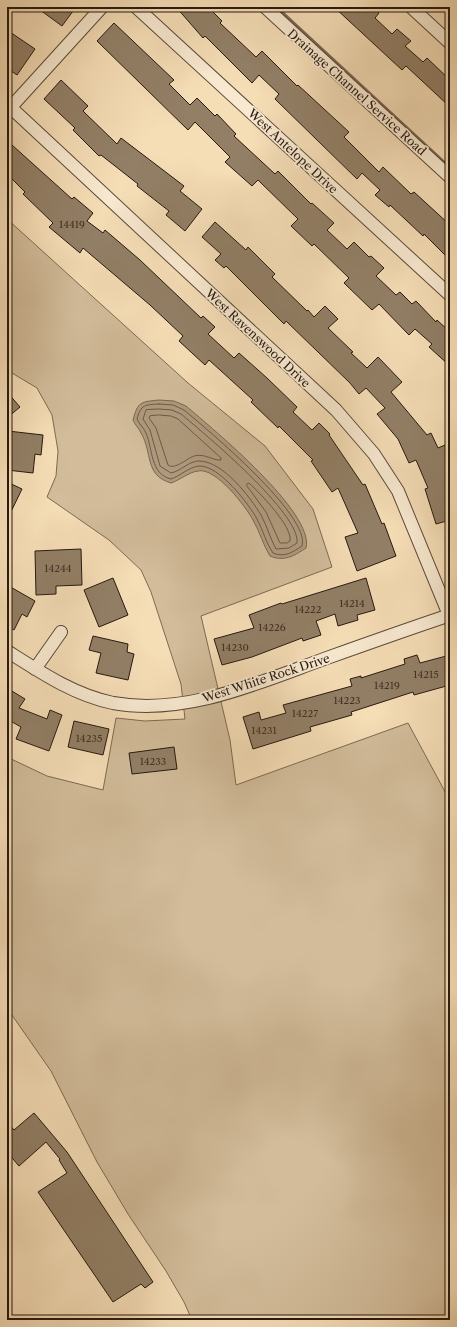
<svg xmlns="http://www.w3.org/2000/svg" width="457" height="1327" font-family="'Libre Caslon Text',serif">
<rect width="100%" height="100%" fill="#f5ddb6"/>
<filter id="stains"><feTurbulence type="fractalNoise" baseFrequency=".005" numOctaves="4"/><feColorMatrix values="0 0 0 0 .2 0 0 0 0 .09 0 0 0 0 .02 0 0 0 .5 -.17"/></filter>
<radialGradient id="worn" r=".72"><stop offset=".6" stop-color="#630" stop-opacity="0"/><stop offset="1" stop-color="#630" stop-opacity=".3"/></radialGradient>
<!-- green -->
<path fill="#d2bc9a" stroke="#7c6a54" d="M7,219L188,383L265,446L313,509L332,567L201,616L230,740L236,785L408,723L450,801V1320H192L184,1302L166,1271L128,1214L97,1162L51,1071L7,1008V757L47,776L103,790L116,718L145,721L185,719L181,684L151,592L141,570L109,540L47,497L56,476L58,451L52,415L37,388L7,370Z"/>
<!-- water -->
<path fill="#af9a7d" stroke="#796651" d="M159,400L174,401L186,406C213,429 315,513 306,548C294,556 284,562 270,556C263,545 260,532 253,520C246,507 216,467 198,471C189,472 180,480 171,483C144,475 153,453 141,433C139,428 135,425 133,420C138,401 141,402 159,400Z"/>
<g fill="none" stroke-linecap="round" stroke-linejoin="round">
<!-- shore -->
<path stroke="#6b5a46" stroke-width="1" d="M159,404L173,405L184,410C207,429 311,516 302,546C293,552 284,558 273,553C266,543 263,530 257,519C249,504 219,465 199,466C189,467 180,476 171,479C150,474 153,449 146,433C144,428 139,424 137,419C141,404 145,405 159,404Z
M159,409L172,410L181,414C205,434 301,514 297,543L289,548L276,549C270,538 267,526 261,515C250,497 223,461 199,461C189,461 181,471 171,473L160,466L150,430L143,419L146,410Z
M159,415L171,416L178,419L221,458V460C213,461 205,453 194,456C186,459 175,470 168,465L156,428L149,418L150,416Z
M247,484L249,483C260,493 293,527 290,541L287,543H280L266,512L247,486Z"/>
<!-- stream -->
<path stroke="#796651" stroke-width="3.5" d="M276,7L450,168"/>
</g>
<!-- building -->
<path fill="#927f66" stroke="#27190f" d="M36,7H76L62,26Z
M176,7H208L222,21L220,23L256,57L262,51L297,86L298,85L349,132L344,137L379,172L383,167L411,194L414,192L450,225V260L424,234L423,236L390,205L389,207L375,195L380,190L362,173L357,179L275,99L279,94L259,75L252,83L205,36L203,38Z
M334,7H372L379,13L375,18L392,34L397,29L411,41L405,46L423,62L427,58L450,80V107L406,66L402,70Z
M114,23L174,80L169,84L190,105L197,98L215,116L217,114L236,134L234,136L275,174L278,171L311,204L312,203L334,223L327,230L347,249L354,242L369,257L371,256L384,268L376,276L396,295L400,292L412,304L416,301L436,322L437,320L450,332V366L429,347L432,344L415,329L409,335L379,304L372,310L344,283L349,278L314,244L312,246L291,226L298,219L258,180L252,186L225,162L230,157L195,122L188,130L97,41Z
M7,30L35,49L17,75L7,68Z
M61,80L88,106L83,111L117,144L121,138L184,186L180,191L202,209L185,231L166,215L169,211L137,186L138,184L101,155L99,156L73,130L75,128L44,99Z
M12,145L72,199L74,197L93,213L87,221L103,233L105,230L140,260L201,318L203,316L215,327L208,334L234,358L239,353L267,378L297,407L293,412L312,430L319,423L330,434L329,435L363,485L365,484L382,524L384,523L396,556L357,571L345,537L358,533L338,488L332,492L311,461L313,460L279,426L278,428L251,402L253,400L209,360L205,365L179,341L183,336L150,305L83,248L80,253L49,227L53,223L23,194L25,192L7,174V150Z
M215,222L246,250L248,247L275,274L272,277L307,311L308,310L314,317L325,306L338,319L328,328L353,352L351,353L367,368L378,357L402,382L391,392L427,435L431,433L438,448L445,445L450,455V460L446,462L450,471L446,473L450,485V520L436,524L425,489L428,488L416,460L409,463L398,439L377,414L385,408L366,388L359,394L350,383L286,321L284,324L226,266L224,268L215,260L221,254L202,237Z
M7,392L20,407L7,418Z
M8,431L43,435L41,455L35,454L33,473L7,470Z
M7,482L22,489L7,520Z
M81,549L82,585L56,586V594L36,595L35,551Z
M113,578L128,615L99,627L84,590Z
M366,578L375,610L357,615L358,620L338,626L335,614L316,621L321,635L303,641L302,638L252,657L222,665L214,639L254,628L249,615L281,603L282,604Z
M7,585L35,601L27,617L22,614L14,630L7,626Z
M93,636L128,644L127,652L134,654L128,680L96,673L101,653L89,650Z
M417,655L420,663L450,655V685L414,695L413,692L351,712L352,715L310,727L311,731L253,749L243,717L259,712L261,720L286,713L283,705L352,686L350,679L361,676V678L405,664L404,659Z
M7,688L25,699L19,708L47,719L50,710L62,715L49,751L16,739L21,727L7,719Z
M74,721L109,729L103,755L68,747Z
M174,747L177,769L132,774L129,753Z
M34,1113L67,1152L153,1282L145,1288L141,1284L113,1302L38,1192L67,1173L59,1160L60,1159L46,1142L19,1166L7,1152V1122L14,1130Z"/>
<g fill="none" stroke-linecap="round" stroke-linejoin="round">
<!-- minor casing -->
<g stroke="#5a4a39" stroke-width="14">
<path id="minor" d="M136,7L450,295
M265,7L450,177
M411,7L450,43
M7,104L336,410L374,454L398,491L449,615
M11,107L102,7
M7,651C40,672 74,695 113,703C185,716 258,683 324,659C366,644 408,629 450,615
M35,669L61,632"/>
</g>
<!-- minor -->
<use href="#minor" stroke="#f8e9d0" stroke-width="12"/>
</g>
<g text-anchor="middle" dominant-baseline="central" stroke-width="3.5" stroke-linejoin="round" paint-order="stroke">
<!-- number labels -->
<g font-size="10" fill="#423225">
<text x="72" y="224">14419</text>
<text x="58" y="568">14244</text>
<text x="352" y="603">14214</text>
<text x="308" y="609">14222</text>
<text x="272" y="627">14226</text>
<text x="235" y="647">14230</text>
<text x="426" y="674">14215</text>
<text x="387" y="685">14219</text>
<text x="347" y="700">14223</text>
<text x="305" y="713">14227</text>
<text x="264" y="730">14231</text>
<text x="89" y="738">14235</text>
<text x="153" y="761">14233</text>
</g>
<!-- street labels -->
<g font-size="12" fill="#27190f" stroke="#f8e9d0">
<text transform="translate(357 92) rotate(42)">Drainage Channel Service Road</text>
<text transform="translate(293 151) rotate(43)">West Antelope Drive</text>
<text transform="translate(258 338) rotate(43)">West Ravenswood Drive</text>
<text transform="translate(266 678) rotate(-18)">West White Rock Drive</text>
</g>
</g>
<!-- margin -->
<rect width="457" height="1327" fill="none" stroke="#f5ddb6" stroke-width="24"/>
<rect x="8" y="8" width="441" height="1311" fill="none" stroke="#27190f" stroke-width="2"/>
<rect x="12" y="12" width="433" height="1303" fill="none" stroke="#27190f"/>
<rect width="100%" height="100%" filter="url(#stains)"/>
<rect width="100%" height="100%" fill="url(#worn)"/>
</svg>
